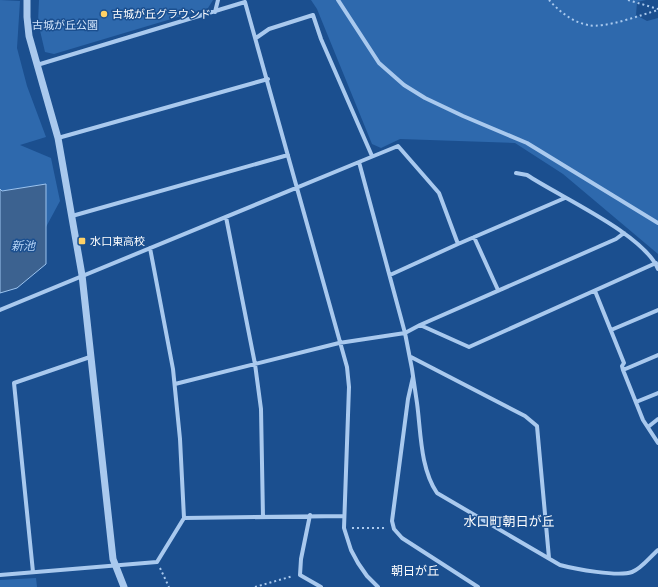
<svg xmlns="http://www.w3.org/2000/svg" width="658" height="587" font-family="'Asap Condensed','Noto Sans JP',sans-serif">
<rect width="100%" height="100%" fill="#1b4f8f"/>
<!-- green -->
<path fill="#2e69ad" d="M0,0L20,1L17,48L27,86L46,137L20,145L51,158L60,201L46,227V184L2,191L0,189Z
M39,0H213L208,8L54,54L45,52L38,22Z
M311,0H646L637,2L636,15L647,21L658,18V254L563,174L515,143L400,139L381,148L372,144L317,9Z
M36,578L37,587H0V580Z"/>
<!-- water -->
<path fill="#3c6290" stroke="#9cc4f0" d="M46,184V264L17,288L0,293V189L2,191Z"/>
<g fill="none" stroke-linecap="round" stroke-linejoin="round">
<!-- path -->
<path stroke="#a9c9ee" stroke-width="2" stroke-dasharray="2 3" stroke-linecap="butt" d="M549,0C559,11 572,22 588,25C604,29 641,15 658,10
M628,0L658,9
M352,528H387
M160,568L169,587
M255,587L293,576"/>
<!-- minor -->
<path stroke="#a9c9ee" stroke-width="4" d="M338,0L379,63L404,85L425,98L463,116L527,143L658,223
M215,12L218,0
M256,38L269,29L313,15L321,39L372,156
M37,65L245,2L347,367L349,387L344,528L351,550L358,563L367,576L378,587
M58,138L268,79
M359,162L398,146L439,193L458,244L565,198
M516,173L527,175C560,197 644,234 658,269
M72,216L288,155
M226,217L255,364L261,409L263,517
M474,237L498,290
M390,275L458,244
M595,291L624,363L622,366L623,370L643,420L658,443
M0,310L359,162L405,333C410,356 414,379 417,403C421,432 420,468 437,493L560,565C575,569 618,577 632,572C641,569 650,557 658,550
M420,325L616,239L624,233
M611,330L658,310
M411,357L525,416L537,426L549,558
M623,370L658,355
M413,377L408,399L392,521L394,529L402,538L478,587
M175,384L339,343L405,333L420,325L469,347L656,263
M636,402L658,393
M648,427L658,419
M310,515L301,559L300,575L321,587
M184,518L344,516
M33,572L14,383L90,357
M0,575L157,562L184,518L180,439L173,369L150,248"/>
<!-- tertiary -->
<path stroke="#a9c9ee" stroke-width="7" d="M27,0V17L29,36L58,138L82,275L113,559L124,587"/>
</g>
<!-- markers -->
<g fill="#ffd166" stroke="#1b4f8f" stroke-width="1.5">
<circle cx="104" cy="14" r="4"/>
<rect x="78" y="237" width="8" height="8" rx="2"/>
</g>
<g text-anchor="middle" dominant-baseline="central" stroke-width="3" stroke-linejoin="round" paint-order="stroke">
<!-- poi labels -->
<g font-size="11" fill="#fff" stroke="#1b4f8f" text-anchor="start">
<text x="112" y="14">古城が丘グラウンド</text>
<text x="90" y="241">水口東高校</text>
</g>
<!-- park labels -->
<g font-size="11" fill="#cfe3fa" stroke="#1b4f8f">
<text x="65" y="25">古城が丘公園</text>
</g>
<!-- water labels -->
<g font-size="12" font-style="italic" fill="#b5d3f5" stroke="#1b4f8f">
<text x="23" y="246">新池</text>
</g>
<!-- neighbourhood labels -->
<g font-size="12" fill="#fff" stroke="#1b4f8f">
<text x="415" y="571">朝日が丘</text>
</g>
<!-- quarter labels -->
<g font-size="13" fill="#fff" stroke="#1b4f8f">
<text x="509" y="521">水口町朝日が丘</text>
</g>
</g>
</svg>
